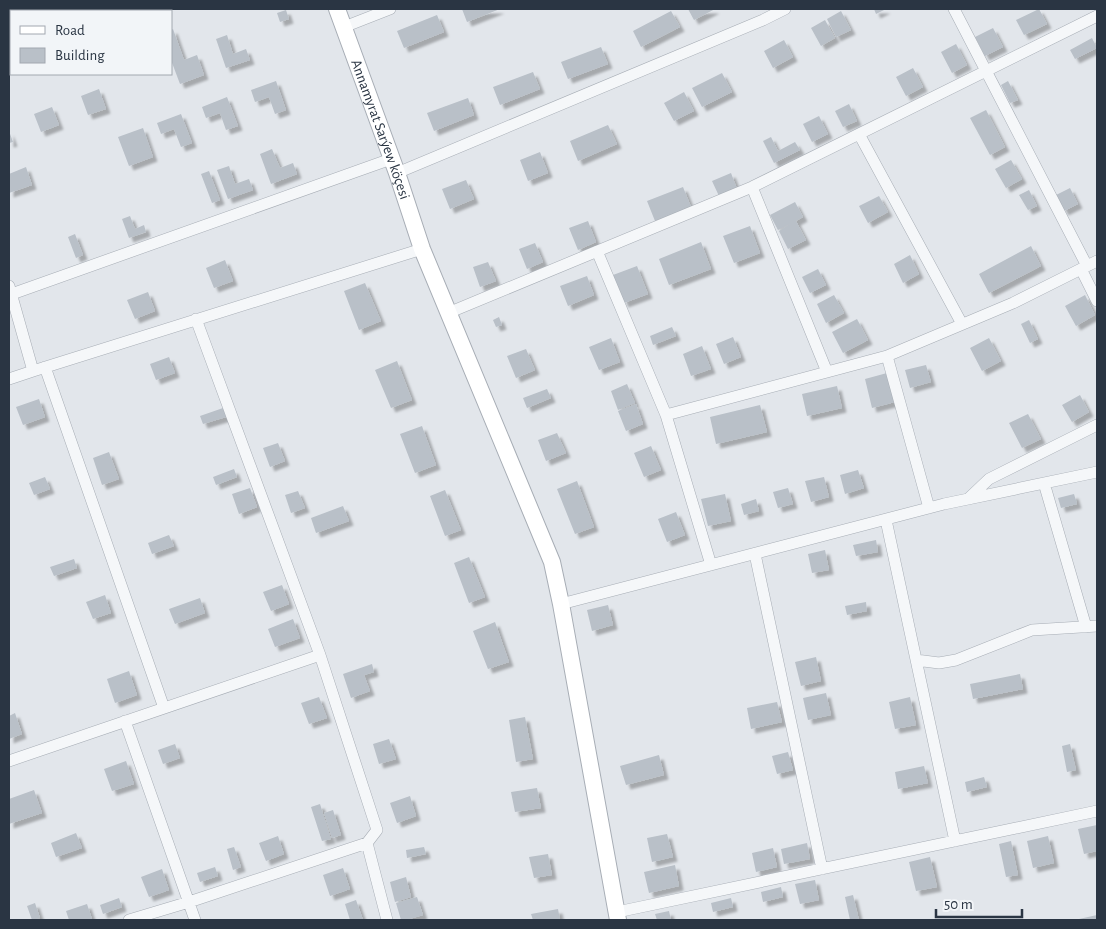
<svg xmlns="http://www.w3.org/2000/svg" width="1106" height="929" font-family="'Alegreya Sans',sans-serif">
<defs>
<filter id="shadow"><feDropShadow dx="4.5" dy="4.5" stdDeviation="1" flood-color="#0004"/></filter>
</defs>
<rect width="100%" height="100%" fill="#e2e6eb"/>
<!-- building -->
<path fill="#b9c0c8" filter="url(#shadow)" d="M462,9H500L467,22Z
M688,9H715L694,20Z
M874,9H886L876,14Z
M1039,9L1047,24L1024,35L1016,20Z
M286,10L289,19L280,22L277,13Z
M671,11L680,27L641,47L633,31Z
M841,11L851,30L836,37L827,19Z
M437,15L444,32L404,48L397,31Z
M825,20L835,38L821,46L811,28Z
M993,28L1003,47L985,56L975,37Z
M173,29L184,60L197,55L204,75L180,84L171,60V30Z
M227,35L233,54L246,49L250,60L226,68L216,39Z
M1092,38L1097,48L1075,59L1070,50Z
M784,40L793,57L773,68L764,51Z
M956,44L967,65L952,73L941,52Z
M601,47L608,64L568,79L561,62Z
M913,68L923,87L906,96L896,77Z
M533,72L540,89L500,105L493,87Z
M722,73L732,92L702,107L692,88Z
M276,81L286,110L275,114L269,97L255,102L251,90Z
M1008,81L1018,100L1010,103L1001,85Z
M99,89L106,109L88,115L81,96Z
M684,92L694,111L674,121L664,103Z
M227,97L238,126L226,130L220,113L206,118L202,107Z
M468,98L474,115L434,131L427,113Z
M849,104L857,121L843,127L835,111Z
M52,107L59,125L41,132L34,114Z
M986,110L1005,147L990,155L970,118Z
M181,114L192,143L181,147L174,129L161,134L157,123Z
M819,116L828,134L812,142L803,124Z
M608,125L617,144L578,161L570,141Z
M143,128L153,157L129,166L118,137Z
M9,131L13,142L9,143Z
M771,137L778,151L795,142L800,150L774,163L763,141Z
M272,149L280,168L293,163L297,174L271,184L260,154Z
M540,152L548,173L528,181L520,160Z
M1011,160L1022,179L1006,188L995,169Z
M229,166L235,184L249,179L253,190L228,199L217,170Z
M26,167L32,185L9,193V174Z
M209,171L220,200L212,203L201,174Z
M731,173L737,189L719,196L712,181Z
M466,180L474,199L450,209L442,189Z
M683,187L691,207L655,221L647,201Z
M1070,188L1078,204L1064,211L1056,195Z
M1029,190L1037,206L1028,210L1019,195Z
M879,196L888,212L868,223L859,206Z
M795,202L803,217L796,221L806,240L788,249L779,231L790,224L778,230L770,215Z
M130,216L135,229L144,225L146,232L129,238L122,219Z
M588,221L596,242L578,250L569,228Z
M750,226L760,253L734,263L723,236Z
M75,234L83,255L76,258L68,237Z
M701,242L711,269L669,285L659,259Z
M535,243L543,262L527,269L519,249Z
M1031,246L1041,266L989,293L979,274Z
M910,255L919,274L903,283L894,264Z
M225,260L233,281L214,288L206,268Z
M488,262L496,281L480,287L473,267Z
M637,266L648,294L624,303L613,275Z
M818,269L826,285L810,293L802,277Z
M587,276L594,295L568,306L560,286Z
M365,283L381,321L359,330L344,291Z
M148,292L155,311L135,319L127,300Z
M834,295L844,313L826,323L817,304Z
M1085,295L1095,315L1076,326L1065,306Z
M499,317L502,325L496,327L493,320Z
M857,319L868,340L843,353L832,332Z
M1029,320L1038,339L1030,343L1021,324Z
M672,327L676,336L653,345L650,336Z
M733,337L741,357L724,364L716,344Z
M611,338L620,362L599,370L589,347Z
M989,338L1001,361L982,371L970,348Z
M702,346L711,369L691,376L683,354Z
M526,349L535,370L516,378L507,356Z
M169,357L175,373L156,380L150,364Z
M397,361L412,400L391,408L375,370Z
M926,365L931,382L910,388L905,370Z
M887,373L895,402L872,408L865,379Z
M627,384L635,403L618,410L611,391Z
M837,386L842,408L807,416L802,394Z
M547,389L551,398L527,408L523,398Z
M1080,395L1089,412L1072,422L1062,405Z
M39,399L45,417L23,425L16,407Z
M636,404L643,424L626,431L618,411Z
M760,405L767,432L716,444L710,417Z
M223,408L226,417L203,424L200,416Z
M1028,414L1041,439L1022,448L1009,423Z
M422,426L436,465L415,473L400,434Z
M557,433L566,453L546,461L538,440Z
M278,443L285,461L270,467L263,448Z
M651,446L661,470L644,477L634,453Z
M109,452L119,479L102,485L93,458Z
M234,469L237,477L216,485L213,477Z
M858,470L864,488L845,494L840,475Z
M45,477L50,489L34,495L29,483Z
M824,477L829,497L811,502L805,481Z
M577,481L594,527L575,534L557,489Z
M250,488L257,507L239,514L232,494Z
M788,488L793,504L778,508L773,492Z
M445,490L461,530L445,536L430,496Z
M298,491L305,508L291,513L285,495Z
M725,494L731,521L708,526L701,499Z
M1074,494L1077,504L1061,508L1058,498Z
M756,499L759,511L744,515L741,504Z
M343,506L349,521L316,533L311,518Z
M676,512L685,535L667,542L658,519Z
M169,535L174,546L152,554L148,543Z
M876,540L878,552L856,556L853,545Z
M825,550L829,570L812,573L808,554Z
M469,557L485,597L469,603L454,563Z
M74,559L77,568L54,576L50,567Z
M282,585L289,604L271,611L263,592Z
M105,595L111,613L93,619L86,602Z
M200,598L205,613L175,624L169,609Z
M866,602L867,611L847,615L845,606Z
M608,605L613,625L592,631L587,610Z
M293,619L300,638L275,647L268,629Z
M495,622L509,662L488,669L473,631Z
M816,657L821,681L801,686L795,662Z
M372,664L374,672L364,675L370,691L351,698L343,674Z
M129,671L137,695L115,703L107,679Z
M1020,674L1023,689L973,699L970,684Z
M826,693L831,715L808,720L803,698Z
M319,697L327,718L309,724L301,703Z
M910,697L916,725L895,729L889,702Z
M777,702L782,722L751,729L747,708Z
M15,713L22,734L9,739V716Z
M525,717L533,759L516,762L509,720Z
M389,739L396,759L379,764L373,744Z
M175,744L180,758L163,764L158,750Z
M1070,744L1076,770L1067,772L1062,746Z
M788,752L793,770L777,774L772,756Z
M659,755L664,775L626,785L620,766Z
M126,761L134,784L112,791L104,769Z
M924,766L928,783L898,789L895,772Z
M984,777L987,787L967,792L965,782Z
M537,788L541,808L515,812L511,792Z
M34,790L42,813L9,824V799Z
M410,796L416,816L397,823L390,803Z
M320,804L331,839L322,841L311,807Z
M333,810L341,835L332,838L324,813Z
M1097,825V851L1084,854L1078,829Z
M76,833L82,848L56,857L51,843Z
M667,834L673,857L652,862L647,838Z
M278,836L284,854L266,861L259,843Z
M1048,836L1054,863L1033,868L1027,841Z
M1011,841L1018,875L1006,877L999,844Z
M807,843L810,859L784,864L781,849Z
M234,847L241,867L233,870L227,849Z
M424,847L426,854L407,858L406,850Z
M773,848L777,867L756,872L752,853Z
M548,854L552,875L534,878L529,857Z
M930,857L937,887L916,891L909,862Z
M675,865L679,886L649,893L644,872Z
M215,867L218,876L200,882L197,873Z
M343,868L350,889L330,896L323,875Z
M162,869L169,890L149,897L141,877Z
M406,877L411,897L395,902L390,882Z
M815,880L819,900L800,904L795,884Z
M781,887L783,897L763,902L761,892Z
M853,895L859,920H850L845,897Z
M417,897L423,915L406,920H401L396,903Z
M119,898L122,907L103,914L100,905Z
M731,898L733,907L713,912L711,903Z
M356,900L363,920H350L345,904Z
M35,903L40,918L32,920L27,906Z
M87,904L92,919L88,920H69L66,911Z
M558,909L560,920H533L531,914Z
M669,911L671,920H657L655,914Z
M1097,915V920H1079V919Z"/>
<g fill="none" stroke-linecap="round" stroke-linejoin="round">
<!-- street casing -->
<g stroke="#a7adb5" stroke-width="12">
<path id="street" d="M954,9L1087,266
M344,27L390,9
M859,134L962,324
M397,173L763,20L785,9
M752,187L827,372
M597,251L666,415L711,565
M1081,269L1097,301
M9,286L33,371L9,379
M9,295L391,159
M448,313L752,187L1097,16
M196,319L320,655L377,830L367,843L387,920
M887,356L929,508
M45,367L164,708
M33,371L422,249
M666,415L887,356L1013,303L1097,261
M1044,483L1086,627
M969,498L989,479L1097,425
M886,520L955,841
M755,554L822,869
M561,604L944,504L1097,472
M916,660L939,663L956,660L1032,630L1097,626
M125,721L195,920
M9,761L320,655
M617,912L1097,811
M129,920L189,902L367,843"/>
</g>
<!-- secondary casing -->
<g stroke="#a7adb5" stroke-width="18">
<g id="secondary">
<path id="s1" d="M337,9L397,173L422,249L552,562L561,604L618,920"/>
</g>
</g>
<!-- street -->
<use href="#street" stroke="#f5f7f9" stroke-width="11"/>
<!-- secondary -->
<use href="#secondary" stroke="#fff" stroke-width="16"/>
</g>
<g text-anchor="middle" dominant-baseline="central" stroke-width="4.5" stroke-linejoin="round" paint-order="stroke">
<!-- street labels -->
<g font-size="15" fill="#2a3543" stroke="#f2f5f8">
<text stroke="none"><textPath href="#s1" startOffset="128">Annamyrat Sarýew köçesi</textPath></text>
</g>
</g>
<!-- border -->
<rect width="1106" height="929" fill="none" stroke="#2a3543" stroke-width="20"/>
<!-- legend -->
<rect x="10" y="10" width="162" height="65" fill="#f2f5f8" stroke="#a2a8b0"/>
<rect x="20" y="26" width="25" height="8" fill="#ffffff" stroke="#a2a8b0"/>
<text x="55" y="35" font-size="15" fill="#2a3543">Road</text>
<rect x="20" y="48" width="25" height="15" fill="#b9c0c8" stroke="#a2a8b0"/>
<text x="55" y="60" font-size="15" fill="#2a3543">Building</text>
<!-- scale -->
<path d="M936 909v8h86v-8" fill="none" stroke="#2a3543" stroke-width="2.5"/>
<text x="944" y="909" font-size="15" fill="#2a3543" stroke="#f2f5f8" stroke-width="4" paint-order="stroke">50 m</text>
</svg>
